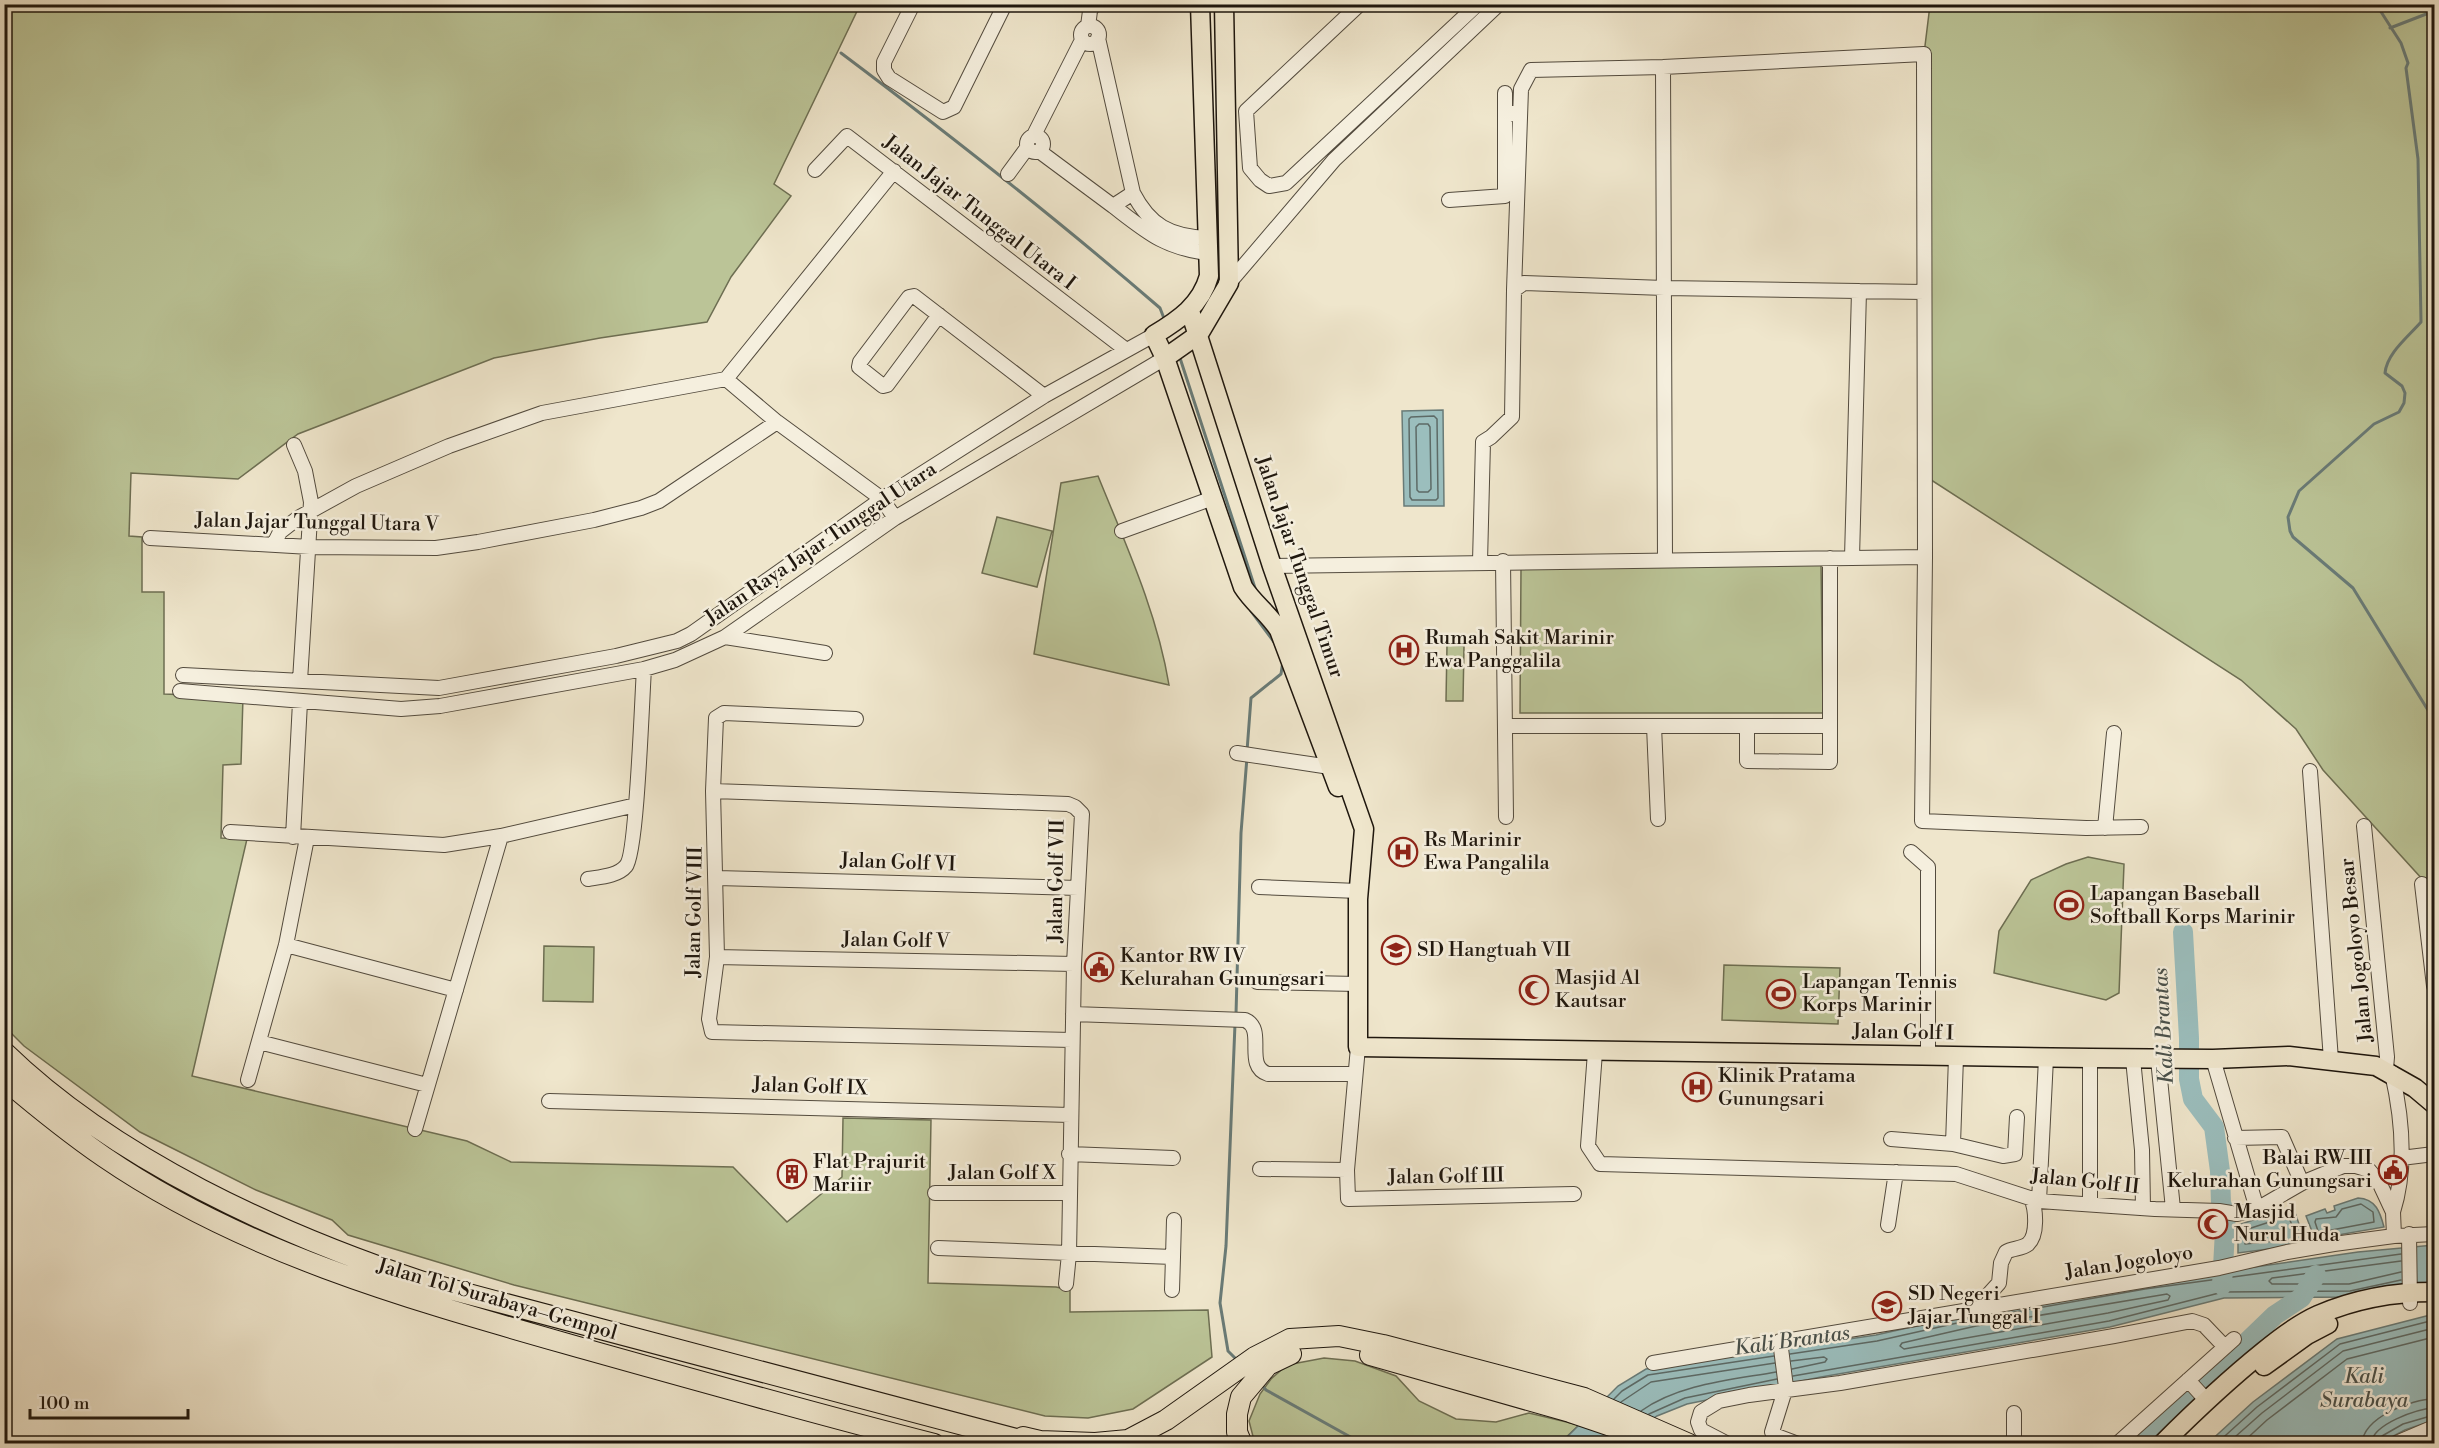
<svg xmlns="http://www.w3.org/2000/svg" width="2439" height="1448" font-family="'Libre Bodoni',serif">
<rect width="100%" height="100%" fill="#efe6cc"/>
<filter id="stains"><feTurbulence type="fractalNoise" baseFrequency=".00333" numOctaves="4"/><feColorMatrix values="0 0 0 0 .2 0 0 0 0 .09 0 0 0 0 .02 0 0 0 .5 -.17"/></filter>
<radialGradient id="worn" r=".72"><stop offset=".6" stop-color="#630" stop-opacity="0"/><stop offset="1" stop-color="#630" stop-opacity=".3"/></radialGradient>
<!-- green -->
<path fill="#bbc497" stroke="#6d6e52" stroke-width="1.5" d="M4,5H860L774,184L791,196L731,277L707,322L600,338L494,358L298,434L238,479L131,473L129,536L142,537V592H164V694L243,697L241,764L223,765L221,838L247,839L192,1076L467,1141L511,1162L733,1167L787,1222L842,1177L843,1118L931,1120L928,1283L1056,1287L1070,1290V1312L1208,1310L1212,1357L1133,1409L1088,1418L1045,1416L514,1285L348,1235L332,1220L256,1190L140,1132L24,1046L5,1027Z
M1930,5H2434V892L2323,770L2296,729L2241,680L1925,476L1924,54Z
M1098,476C1126,545 1157,612 1169,685L1034,654L1061,483Z
M997,517L1052,531L1037,587L982,573Z
M1821,562L1823,713H1520L1521,568Z
M1447,645L1464,646L1463,701H1446Z
M2088,857L2124,864L2119,993L2106,1000L1994,973L1999,931L2031,880L2066,864Z
M544,946L594,947L593,1002L543,1001Z
M1724,965L1840,968L1838,1024L1722,1020Z
M1324,1358L1355,1361L1396,1376L1419,1401L1456,1419L1496,1422L1529,1413L1579,1425L1560,1443L1255,1444L1249,1421L1260,1394L1271,1379L1287,1365Z"/>
<!-- water -->
<path fill="#9bbebd" stroke="#697b77" stroke-width="1.5" d="M1443,410L1444,506H1404L1402,411Z
M2358,1198C2376,1199 2380,1212 2384,1227L2315,1239L2306,1216L2325,1209L2327,1213L2335,1210L2334,1206Z
M2293,1207L2306,1244L2238,1253V1225Z
M2434,1245V1285L2350,1297L2224,1298L2110,1327L1821,1377L1687,1404L1657,1416L1617,1443L1560,1444L1618,1386L1646,1369L1876,1335L1974,1313L2144,1283L2358,1252Z
M2434,1314V1420L2405,1430L2380,1443L2207,1444L2253,1402L2337,1339Z"/>
<g fill="none" stroke-linecap="round" stroke-linejoin="round">
<!-- shore -->
<path stroke="#5d6a66" stroke-width="1.5" d="M1434,416L1437,419L1438,498L1436,500H1412L1410,497L1409,419L1411,417Z
M1419,424H1428L1430,427L1431,489L1428,492H1419L1417,490L1416,427Z
M2361,1204L2373,1212L2374,1222L2321,1232L2318,1231L2315,1222L2316,1219L2336,1217L2342,1209Z
M2288,1216L2297,1236L2296,1239L2245,1244V1230Z
M2401,1261L2272,1278L2269,1281L2272,1284H2349L2401,1272
M2167,1294L2170,1296L2168,1300L2108,1313L1904,1349L1900,1346L1902,1343L1976,1326Z
M1790,1354L1877,1341L1975,1319L2145,1289L2401,1254
M1791,1361L1824,1357L1827,1359L1825,1362L1792,1369
M1793,1376L2109,1321L2223,1292L2350,1291L2401,1280
M1614,1399L1622,1391L1648,1375L1774,1356
M1621,1402L1651,1382L1775,1363
M1641,1411C1679,1384 1731,1380 1776,1372
M1649,1414L1685,1398L1777,1379
M2216,1444L2257,1407L2340,1344L2434,1320
M2227,1444L2262,1413L2343,1351L2434,1328
M2241,1444L2267,1420L2347,1359L2434,1337
M2362,1444C2363,1417 2412,1399 2434,1399
M2371,1444C2372,1424 2417,1409 2434,1408
M2379,1444L2382,1436L2403,1424L2434,1415"/>
<!-- stream -->
<path stroke="#697b77" stroke-width="3" d="M2376,4L2401,43L2408,63L2406,68L2418,159L2421,322C2408,337 2387,353 2385,373L2402,386L2405,393L2404,403L2399,412L2374,424L2299,491L2288,517L2290,531L2293,537L2353,588L2434,720
M2390,28L2434,11
M841,53C950,135 1057,219 1160,308L1165,321
M1179,355L1256,591
M1251,611L1274,642
M1247,751L1251,698L1281,674L1283,661
M1236,1014L1241,833L1247,757
M1235,1024L1226,1246L1220,1303L1228,1351L1237,1360
M1261,1384L1266,1390L1363,1444"/>
<!-- river -->
<path stroke="#9bbebd" stroke-width="20" d="M2183,932L2189,1038V1079L2193,1099L2214,1127L2220,1171L2221,1204L2226,1213L2222,1285
M2141,1444L2275,1315L2301,1298L2316,1275"/>
<!-- minor casing -->
<g stroke="#534b3e" stroke-width="16">
<path id="minor" d="M913,4L884,62V70L889,78L943,112L954,107L1005,4
M1360,4L1246,111L1250,168L1260,180L1269,186L1286,183L1478,4
M1088,26L1090,11L1094,4
M1081 35a9 9 0 1 1 18 0a9 9 0 1 1-18 0Z
M1663,67L1665,560
M1505,117V93
M1034,135L1082,40
M1027 144a8 8 0 1 1 16 0a8 8 0 1 1-16 0Z
M1039,151L1113,206L1133,193L1098,38
M815,170L847,136L1125,349
M1008,174L1027,148
M1133,193C1150,226 1170,236 1206,238
M1449,200L1505,196V117L1520,110
M1113,206C1147,232 1163,247 1206,253
M1226,283H1229L1334,160L1499,4
M1514,290L1521,89L1531,70L1663,67L1924,54L1925,557L1922,821L2086,828L2141,827
M939,315L887,385L883,386L859,367L860,362L909,297L914,296L1044,396
M726,379L894,171
M726,379L777,422L882,499L895,518
M294,445L305,471L311,502L300,681
M1122,531L1213,498
M150,538L310,547L436,548L478,542L594,520L641,508L659,501L777,422
M274,544L280,532L298,518L356,486L449,446L542,413L726,379
M1852,558L1859,291
M1503,561L1506,817
M1480,562L1483,442L1491,437L1512,417L1514,290L1524,283L1664,288L1924,292
M1272,566L1925,557
M725,637L825,653
M183,675L439,688L616,656L677,641L691,634L882,499L1044,396L1154,335
M180,691L401,709L440,706L644,669L675,660L725,637L895,518L1165,358
M856,719L724,713L716,718L713,791L717,957L709,1019L712,1032L1072,1040
M1505,726H1830
M1654,726L1658,819
M1747,726V761L1830,762V558
M1237,753L1330,767L1337,765
M2310,771L2331,1060
M713,791L1068,804L1075,807L1082,814L1074,964L1069,1254L1066,1284
M2364,826L2387,1057L2386,1069
M2105,828L2114,733
M230,832L444,845L501,836L636,805
M293,837L300,702
M1911,852L1928,867V1056
M717,878L1078,888
M588,879C600,877 618,876 626,866C637,854 642,696 644,669
M2422,884L2434,986
M1259,887L1358,891
M286,945L456,990
M717,957L1074,964
M1257,982L1358,984
M1073,1014L1245,1020C1267,1029 1243,1066 1268,1074H1354
M259,1042L427,1085
M1358,1047L1347,1170L1348,1199L1574,1194
M1595,1052L1588,1146L1600,1164L1956,1174L2039,1201L2155,1209L2219,1211L2237,1214L2257,1209L2302,1183L2343,1166H2356L2369,1170L2379,1182L2393,1212L2394,1236
M2090,1058V1204
M2133,1059L2142,1150L2143,1208
M2158,1059L2173,1209
M2213,1059L2257,1209
M2392,1073C2402,1117 2407,1168 2393,1212
M248,1080L286,945L307,838
M549,1101L1070,1115
M415,1129L501,836
M2235,1138L2282,1137L2302,1183
M1891,1139L1953,1144L1956,1057
M1953,1144L2003,1156L2015,1154L2017,1117
M1069,1154L1173,1158
M2401,1158L2434,1154
M1260,1169L1347,1170
M935,1193H1069
M2039,1201L2046,1058
M1888,1225L1896,1172
M2409,1234L2410,1303
M938,1248L1173,1257L1174,1220
M1172,1290L1173,1257
M1989,1294L1999,1283L2001,1263L2006,1252C2012,1248 2022,1249 2028,1244C2038,1235 2036,1209 2031,1198
M1780,1341L1786,1387L1772,1432L1774,1435L1798,1444
M1653,1363L2219,1268L2287,1252L2334,1244L2394,1236L2434,1234
M2188,1380L2207,1401
M2014,1413V1444
M1728,1444L1701,1430L1698,1422L1701,1412L1719,1401L1749,1395L1840,1383L2114,1336L2192,1321L2204,1325L2224,1346
M2117,1444L2234,1339
M2394,1444L2434,1427"/>
</g>
<!-- major casing -->
<g stroke="#1f170e" stroke-width="21">
<path id="major" d="M1200,4L1209,276C1201,305 1179,320 1154,335L1165,358L1243,587C1253,603 1269,614 1279,630L1338,787
M1190,311L1272,566L1364,829L1358,899V1047L2090,1058L2213,1059L2289,1056L2376,1066L2415,1088L2434,1104
M1165,358L1199,334L1229,283L1224,4
M2264,1366L2307,1335L2328,1324
M2162,1444C2195,1411 2228,1380 2264,1351C2281,1337 2298,1324 2318,1315C2355,1299 2394,1292 2434,1292"/>
</g>
<!-- highway casing -->
<g stroke="#1f170e" stroke-width="22">
<path id="highway" d="M4,1052C115,1160 279,1234 423,1282L1035,1444
M4,1079C37,1107 69,1133 104,1157C250,1257 424,1303 592,1351C706,1383 820,1415 934,1444
M1370,1355L1570,1412L1617,1428L1650,1444
M1023,1437L1040,1441L1095,1443L1128,1440L1166,1420L1255,1357L1290,1339L1339,1336L1383,1345L1584,1398L1689,1444
M1242,1444L1237,1432V1414L1241,1397L1268,1365L1291,1354"/>
</g>
<!-- minor -->
<use href="#minor" stroke="#f5efde" stroke-width="14"/>
<!-- major -->
<use href="#major" stroke="#efe6cc" stroke-width="18"/>
<!-- highway -->
<use href="#highway" stroke="#efe6cc" stroke-width="20"/>
</g>
<!-- icons -->
<defs>
<g id="hospital-ring" transform="scale(1.5)"><circle r="9.5" fill="#f5efde" stroke="#8f2418" stroke-width="1.5"/><path d="M-5-5h3v3.5h4V-5h3V5h-3V1.5h-4V5h-3Z" fill="#8f2418"/></g>
<g id="stadium-ring" transform="scale(1.5)"><circle r="9.5" fill="#f5efde" stroke="#8f2418" stroke-width="1.5"/><path d="M0-5a6.5 5 0 1 0 0 10a6.5 5 0 1 0 0-10ZM-3.5-1.8h7v3.6h-7Z" fill="#8f2418"/></g>
<g id="school-ring" transform="scale(1.5)"><circle r="9.5" fill="#f5efde" stroke="#8f2418" stroke-width="1.5"/><path d="M0-5L7-2L0 1L-7-2ZM-4 1L0 2.5L4 1V4Q0 6-4 4Z" fill="#8f2418"/></g>
<g id="civic-ring" transform="scale(1.5)"><circle r="9.5" fill="#f5efde" stroke="#8f2418" stroke-width="1.5"/><path d="M-.6-6.5H3V-4.5H.6V-3L4-1V1h2V6H-6V1h2V-1L-.6-3ZM-1.2 2.5V6h2.4V2.5Z" fill="#8f2418"/></g>
<g id="mosque-ring" transform="scale(1.5)"><circle r="9.5" fill="#f5efde" stroke="#8f2418" stroke-width="1.5"/><path d="M3.5-4.9A6 6 0 1 0 3.5 4.9A5 5 0 1 1 3.5-4.9Z" fill="#8f2418"/></g>
<g id="building-ring" transform="scale(1.5)"><circle r="9.5" fill="#f5efde" stroke="#8f2418" stroke-width="1.5"/><path d="M-4-6H4V6H1V3H-1V6H-4ZM-2.5-4.3h1.7v1.8h-1.7ZM.8-4.3h1.7v1.8H.8ZM-2.5-1h1.7V.8h-1.7ZM.8-1h1.7V.8H.8Z" fill="#8f2418"/></g>
</defs>
<g fill-rule="evenodd">
<use href="#hospital-ring" x="1404" y="650"/>
<use href="#hospital-ring" x="1403" y="852"/>
<use href="#stadium-ring" x="2069" y="905"/>
<use href="#school-ring" x="1396" y="950"/>
<use href="#civic-ring" x="1099" y="967"/>
<use href="#mosque-ring" x="1534" y="990"/>
<use href="#stadium-ring" x="1781" y="994"/>
<use href="#hospital-ring" x="1697" y="1087"/>
<use href="#civic-ring" x="2393" y="1170"/>
<use href="#building-ring" x="792" y="1174"/>
<use href="#mosque-ring" x="2213" y="1224"/>
<use href="#school-ring" x="1887" y="1306"/>
</g>
<g text-anchor="middle" dominant-baseline="central" stroke-width="5" stroke-linejoin="round" paint-order="stroke">
<!-- street labels -->
<g font-size="20" fill="#1f170e" stroke="#f5efde">
<text transform="translate(979 213) rotate(38)">Jalan Jajar Tunggal Utara I</text>
<text transform="translate(317 523) rotate(1)">Jalan Jajar Tunggal Utara V</text>
<text transform="translate(821 544) rotate(-34)">Jalan Raya Jajar Tunggal Utara</text>
<text transform="translate(1299 567) rotate(71)">Jalan Jajar Tunggal Timur</text>
<text transform="translate(898 863) rotate(2)">Jalan Golf VI</text>
<text transform="translate(1057 881) rotate(-89)">Jalan Golf VII</text>
<text transform="translate(695 912) rotate(-89)">Jalan Golf VIII</text>
<text transform="translate(896 941) rotate(1)">Jalan Golf V</text>
<text transform="translate(2357 950) rotate(-96)">Jalan Jogoloyo Besar</text>
<text transform="translate(1903 1033) rotate(1)">Jalan Golf I</text>
<text transform="translate(810 1087) rotate(2)">Jalan Golf IX</text>
<text x="1002" y="1173">Jalan Golf X</text>
<text transform="translate(1446 1177) rotate(-1)">Jalan Golf III</text>
<text transform="translate(2085 1182) rotate(6)">Jalan Golf II</text>
<text transform="translate(2129 1263) rotate(-9)">Jalan Jogoloyo</text>
<text transform="translate(497 1300) rotate(16)">Jalan Tol Surabaya–Gempol</text>
</g>
<!-- poi labels -->
<g font-size="20" fill="#1f170e" stroke="#f5efde" text-anchor="start">
<text x="1425" y="638">Rumah Sakit Marinir<tspan x="1425" dy="23">Ewa Panggalila</tspan></text>
<text x="1424" y="840">Rs Marinir<tspan x="1424" dy="23">Ewa Pangalila</tspan></text>
<text x="2090" y="894">Lapangan Baseball<tspan x="2090" dy="23">Softball Korps Marinir</tspan></text>
<text x="1417" y="950">SD Hangtuah VII</text>
<text x="1120" y="956">Kantor RW IV<tspan x="1120" dy="23">Kelurahan Gunungsari</tspan></text>
<text x="1555" y="978">Masjid Al<tspan x="1555" dy="23">Kautsar</tspan></text>
<text x="1802" y="982">Lapangan Tennis<tspan x="1802" dy="23">Korps Marinir</tspan></text>
<text x="1718" y="1076">Klinik Pratama<tspan x="1718" dy="23">Gunungsari</tspan></text>
<text x="2372" y="1158" text-anchor="end">Balai RW III<tspan x="2372" dy="23">Kelurahan Gunungsari</tspan></text>
<text x="813" y="1162">Flat Prajurit<tspan x="813" dy="23">Mariir</tspan></text>
<text x="2234" y="1212">Masjid<tspan x="2234" dy="23">Nurul Huda</tspan></text>
<text x="1908" y="1294">SD Negeri<tspan x="1908" dy="23">Jajar Tunggal I</tspan></text>
</g>
<!-- water labels -->
<g font-size="21" font-style="italic" fill="#4a514b" stroke="#f5efde">
<text transform="translate(2164 1026) rotate(-93)">Kali Brantas</text>
<text transform="translate(1792 1341) rotate(-8)">Kali Brantas</text>
<text x="2364" y="1377">Kali<tspan x="2364" dy="24">Surabaya</tspan></text>
</g>
</g>
<!-- margin -->
<rect width="2439" height="1448" fill="none" stroke="#efe6cc" stroke-width="24"/>
<rect x="6" y="6" width="2427" height="1436" fill="none" stroke="#1f170e" stroke-width="3"/>
<rect x="12" y="12" width="2415" height="1424" fill="none" stroke="#1f170e" stroke-width="1.5"/>
<!-- scale -->
<path d="M30 1409v9h158v-9" fill="none" stroke="#1f170e" stroke-width="3"/>
<text x="39" y="1409" font-size="18" fill="#1f170e" stroke="#f5efde" stroke-width="4.5" paint-order="stroke">100 m</text>
<rect width="100%" height="100%" filter="url(#stains)"/>
<rect width="100%" height="100%" fill="url(#worn)"/>
</svg>
